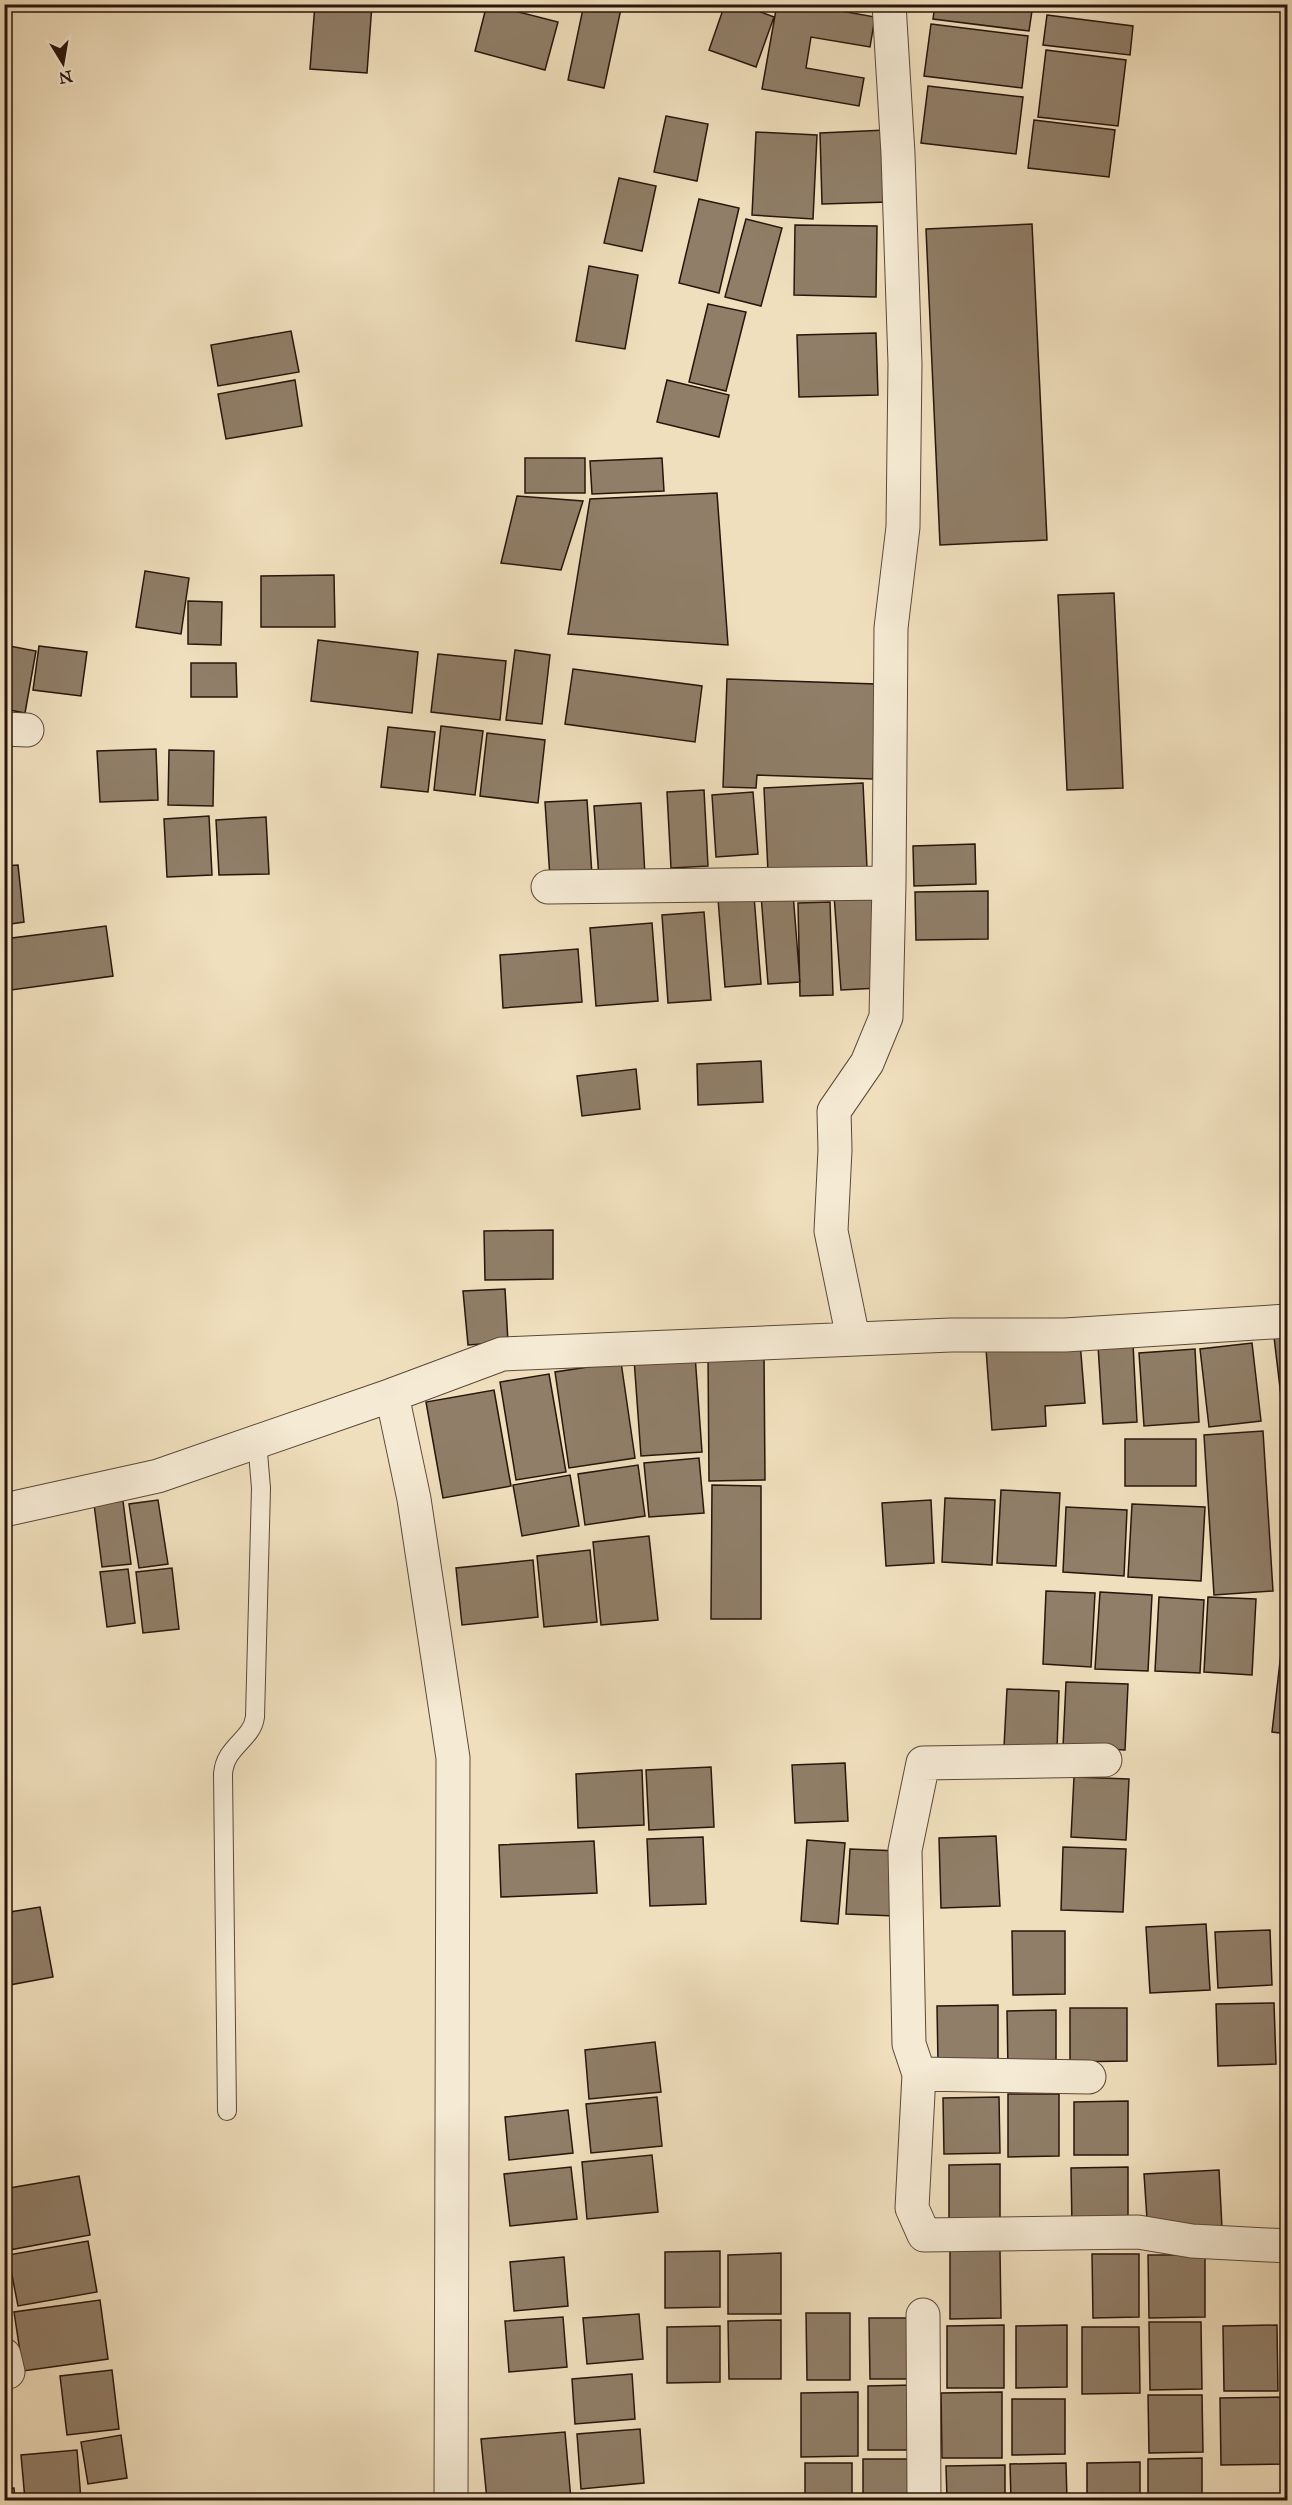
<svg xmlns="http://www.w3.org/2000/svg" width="1292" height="2505" font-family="'IM FELL Great Primer',serif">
<rect width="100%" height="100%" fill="#f0dfbd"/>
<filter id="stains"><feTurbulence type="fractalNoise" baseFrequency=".00333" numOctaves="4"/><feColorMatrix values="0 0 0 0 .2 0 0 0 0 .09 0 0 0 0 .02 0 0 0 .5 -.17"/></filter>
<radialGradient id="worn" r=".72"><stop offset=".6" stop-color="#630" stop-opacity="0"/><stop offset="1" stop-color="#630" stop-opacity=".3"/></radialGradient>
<!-- building -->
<path fill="#907e68" stroke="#28150c" stroke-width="1.5" d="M315,4H372L367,73L310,69Z
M487,4L558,22L545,70L475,51Z
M584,4H622L604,88L568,80Z
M725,4H739L774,17L756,67L709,50Z
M777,4H802L875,17L870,47L811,37L806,68L864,78L859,106L762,89Z
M935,4H1033L1029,31L933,19Z
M1047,15L1133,26L1130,55L1043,45Z
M931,24L1028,36L1022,88L924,76Z
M1046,50L1126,60L1118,126L1038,117Z
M928,86L1023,97L1016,154L921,143Z
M666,116L708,124L697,181L654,172Z
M1034,120L1115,130L1109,177L1028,168Z
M886,130L889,202L822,204L820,133Z
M756,132L817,135L813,219L752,215Z
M619,178L656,186L642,251L604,243Z
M699,199L739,208L719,293L679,283Z
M746,219L782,228L761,306L725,297Z
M1032,224L1047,540L940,545L926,229Z
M795,225L877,226L876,297L794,295Z
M589,266L638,275L625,349L576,341Z
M708,304L746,312L726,391L689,382Z
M291,331L299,372L218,386L211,345Z
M876,333L878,395L799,397L797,335Z
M295,380L302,426L226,439L218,394Z
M667,380L729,395L719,437L657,422Z
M525,458H585V493H525Z
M662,458L664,491L592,494L590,461Z
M717,493L728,645L568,634L590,499Z
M517,496L583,501L561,570L501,563Z
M145,571L189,578L181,634L136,627Z
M334,575L335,627H261V576Z
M1114,593L1123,788L1067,790L1058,595Z
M188,601L222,602L221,645L188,644Z
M318,640L418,652L412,713L311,701Z
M4,645L36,651L25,713L4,709Z
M39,646L87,652L81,696L33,690Z
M515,650L550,655L542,724L506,720Z
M438,654L506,661L500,720L431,712Z
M191,663H236L237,697H191Z
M573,669L702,686L695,742L565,724Z
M727,679L876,684L873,779L757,775L756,788L723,787Z
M441,726L483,731L475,795L434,790Z
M388,727L435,732L428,792L381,787Z
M487,733L545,740L538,803L480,796Z
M156,749L158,800L100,802L97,751Z
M169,750L214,751L213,806L168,805Z
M863,783L867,868L768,872L764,788Z
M704,790L708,866L671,868L667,792Z
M753,792L758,854L716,857L712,795Z
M587,800L592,875L550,878L545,802Z
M641,803L645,876L599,879L594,806Z
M209,816L212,875L167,877L164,819Z
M266,817L269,874L219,875L216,820Z
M975,844L976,884L914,886L913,846Z
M18,865L24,922L4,925V866Z
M988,891V939L916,940L915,892Z
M873,892L879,988L841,990L834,895Z
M793,893L800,982L768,984L761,895Z
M754,896L761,984L725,987L718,899Z
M830,902L833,995L800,996L798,903Z
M704,912L711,1000L668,1003L662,915Z
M652,923L658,1001L596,1006L590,928Z
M106,926L113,976L4,991V939Z
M578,949L582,1002L503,1008L500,955Z
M761,1061L763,1102L698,1105L697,1064Z
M636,1069L640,1109L582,1116L577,1076Z
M553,1230V1279L485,1280L484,1231Z
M505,1289L508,1342L468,1345L463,1291Z
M1288,1334V1456L1274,1337Z
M1080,1342L1085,1403L1045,1406L1046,1426L992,1430L986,1349Z
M1252,1343L1261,1421L1209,1427L1200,1349Z
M1133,1344L1137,1422L1103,1424L1098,1346Z
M1195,1349L1199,1422L1144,1426L1139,1353Z
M695,1355L702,1452L641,1456L634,1359Z
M764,1355L765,1480L709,1481L708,1356Z
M621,1362L635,1458L569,1468L555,1372Z
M549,1374L566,1472L516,1480L500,1382Z
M494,1390L511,1486L443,1498L426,1402Z
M1263,1431L1273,1591L1214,1595L1204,1435Z
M1125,1439H1196V1486H1125Z
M699,1458L704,1513L649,1517L644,1463Z
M638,1465L645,1516L585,1525L578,1474Z
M570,1475L579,1526L522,1536L513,1485Z
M712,1485L761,1486V1619H711Z
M1001,1490L1060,1493L1056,1566L997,1563Z
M945,1498L995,1500L992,1565L942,1562Z
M158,1500L168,1564L139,1568L129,1504Z
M931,1500L934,1563L886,1566L882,1503Z
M123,1501L131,1564L102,1567L94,1504Z
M1132,1504L1205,1507L1201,1581L1128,1577Z
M1066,1507L1127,1510L1124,1576L1063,1572Z
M649,1536L658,1620L601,1625L593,1542Z
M590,1550L597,1622L544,1627L537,1556Z
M533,1560L538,1617L462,1625L456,1568Z
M172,1568L179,1629L143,1633L136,1572Z
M128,1569L135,1623L107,1627L100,1572Z
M1046,1591L1095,1593L1091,1667L1043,1664Z
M1288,1591V1734L1272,1732Z
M1100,1592L1152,1595L1148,1671L1095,1669Z
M1159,1597L1204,1600L1200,1673L1155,1671Z
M1208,1597L1256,1599L1252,1675L1204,1672Z
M1066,1682L1128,1684L1125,1750L1063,1747Z
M1007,1689L1059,1691L1057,1749L1004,1747Z
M845,1763L848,1821L795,1823L792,1765Z
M711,1767L714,1827L649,1830L646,1770Z
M642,1770L644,1825L578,1828L576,1774Z
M1074,1777L1129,1779L1126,1840L1071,1837Z
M996,1836L1000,1906L941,1908L939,1838Z
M703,1837L706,1904L650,1906L647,1839Z
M807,1840L845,1843L838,1924L801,1921Z
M594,1841L597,1893L501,1897L499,1845Z
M1063,1847L1126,1849L1123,1912L1061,1910Z
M850,1849L899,1851L895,1916L846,1914Z
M40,1907L53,1977L4,1986V1913Z
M1206,1924L1210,1990L1150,1993L1146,1927Z
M1270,1930L1272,1985L1218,1988L1215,1932Z
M1012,1931H1065V1994L1013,1995Z
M1274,2003L1276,2064L1218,2066L1216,2004Z
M998,2005V2063L938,2064L937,2006Z
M1070,2008H1127V2061L1070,2062Z
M1056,2010V2068L1008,2069L1007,2011Z
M655,2042L661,2092L589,2099L585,2050Z
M1008,2094H1059V2156L1008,2157Z
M657,2097L662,2146L591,2153L586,2104Z
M999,2097L1000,2153L944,2154L943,2098Z
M1128,2101V2155H1074V2102Z
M568,2110L573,2153L509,2160L505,2117Z
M652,2155L658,2212L587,2219L582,2162Z
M1000,2164V2225L949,2226V2165Z
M571,2167L577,2219L510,2226L504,2174Z
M1128,2167V2226L1072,2227L1071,2168Z
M1219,2170L1222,2228L1148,2234L1144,2174Z
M79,2176L90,2235L4,2251V2189Z
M88,2241L97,2292L18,2306L8,2255Z
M1000,2250L1001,2318L950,2319V2251Z
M720,2251V2307L665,2308V2252Z
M781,2253V2314H728V2255Z
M1092,2254H1139V2317L1093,2318Z
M1148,2255H1205V2317L1149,2318Z
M564,2257L568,2306L514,2311L510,2262Z
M100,2300L108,2359L23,2371L14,2312Z
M806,2313H850V2380H807Z
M639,2314L643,2359L587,2364L583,2318Z
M563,2317L567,2367L509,2372L505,2321Z
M869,2318H915L916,2379H870Z
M781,2320V2379H729L728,2321Z
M1149,2322H1201L1202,2389L1150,2390Z
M1004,2325V2388H947V2326Z
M1067,2325V2387L1016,2388V2326Z
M1277,2325L1278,2391H1224L1223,2326Z
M720,2326V2382L667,2383V2327Z
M1082,2327H1139L1140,2393L1082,2394Z
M112,2370L119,2429L67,2435L60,2376Z
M632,2374L635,2419L575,2424L572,2379Z
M913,2385V2450H868V2386Z
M858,2392V2456L801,2457V2393Z
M1002,2392V2458H942L941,2393Z
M1148,2395H1202L1203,2452L1149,2453Z
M1285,2397V2464L1221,2465L1220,2398Z
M1012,2399H1065V2454L1012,2455Z
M640,2429L644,2483L581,2489L577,2434Z
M565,2432L571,2500H487L481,2439Z
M121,2435L127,2478L88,2484L81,2442Z
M77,2450L81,2500H25L21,2455Z
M1202,2458V2500H1148V2459Z
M863,2459H912L913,2500H863Z
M1140,2462V2500H1087V2463Z
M805,2463H852V2500H805Z
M1066,2463L1067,2500H1011L1010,2464Z
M1005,2465V2500H947L946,2466Z
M14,2488L15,2500H4V2489Z"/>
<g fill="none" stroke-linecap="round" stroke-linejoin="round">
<!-- lane casing -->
<g stroke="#5a4838" stroke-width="20">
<path id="lane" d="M227,2111L223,1774C225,1746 252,1740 255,1717L261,1488L257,1441"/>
</g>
<!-- street casing -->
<g stroke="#5a4838" stroke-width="35">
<path id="street" d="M4,729L27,730
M548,887L889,883
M853,1338L831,1231L835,1150L834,1111L867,1063L886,1017L889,883L891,628L903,527L905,364L898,154L889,4
M392,1395L414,1499L453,1758L451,2500
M4,1510L158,1476L392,1395L502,1354L951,1335H1065L1288,1321
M1105,1760L923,1763L905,1850L909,2044L919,2074L912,2208L924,2235L1138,2232L1192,2241L1288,2246
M919,2074L1089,2077
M923,2315L924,2500
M4,2355L8,2372"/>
</g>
<!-- lane -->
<use href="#lane" stroke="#f5ead4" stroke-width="18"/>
<!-- street -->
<use href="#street" stroke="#f5ead4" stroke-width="33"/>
</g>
<!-- margin -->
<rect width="1292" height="2505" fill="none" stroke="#f0dfbd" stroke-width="24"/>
<rect x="6" y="6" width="1280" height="2493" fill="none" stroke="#28150c" stroke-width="3"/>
<rect x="12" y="12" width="1268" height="2481" fill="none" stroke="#28150c" stroke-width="1.5"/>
<!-- north arrow -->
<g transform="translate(63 63) rotate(169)" stroke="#f5ead4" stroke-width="4.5" paint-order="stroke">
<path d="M0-4.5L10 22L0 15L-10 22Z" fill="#28150c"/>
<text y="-9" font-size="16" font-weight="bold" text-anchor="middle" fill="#28150c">N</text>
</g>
<rect width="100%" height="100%" filter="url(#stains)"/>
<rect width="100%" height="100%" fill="url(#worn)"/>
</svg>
